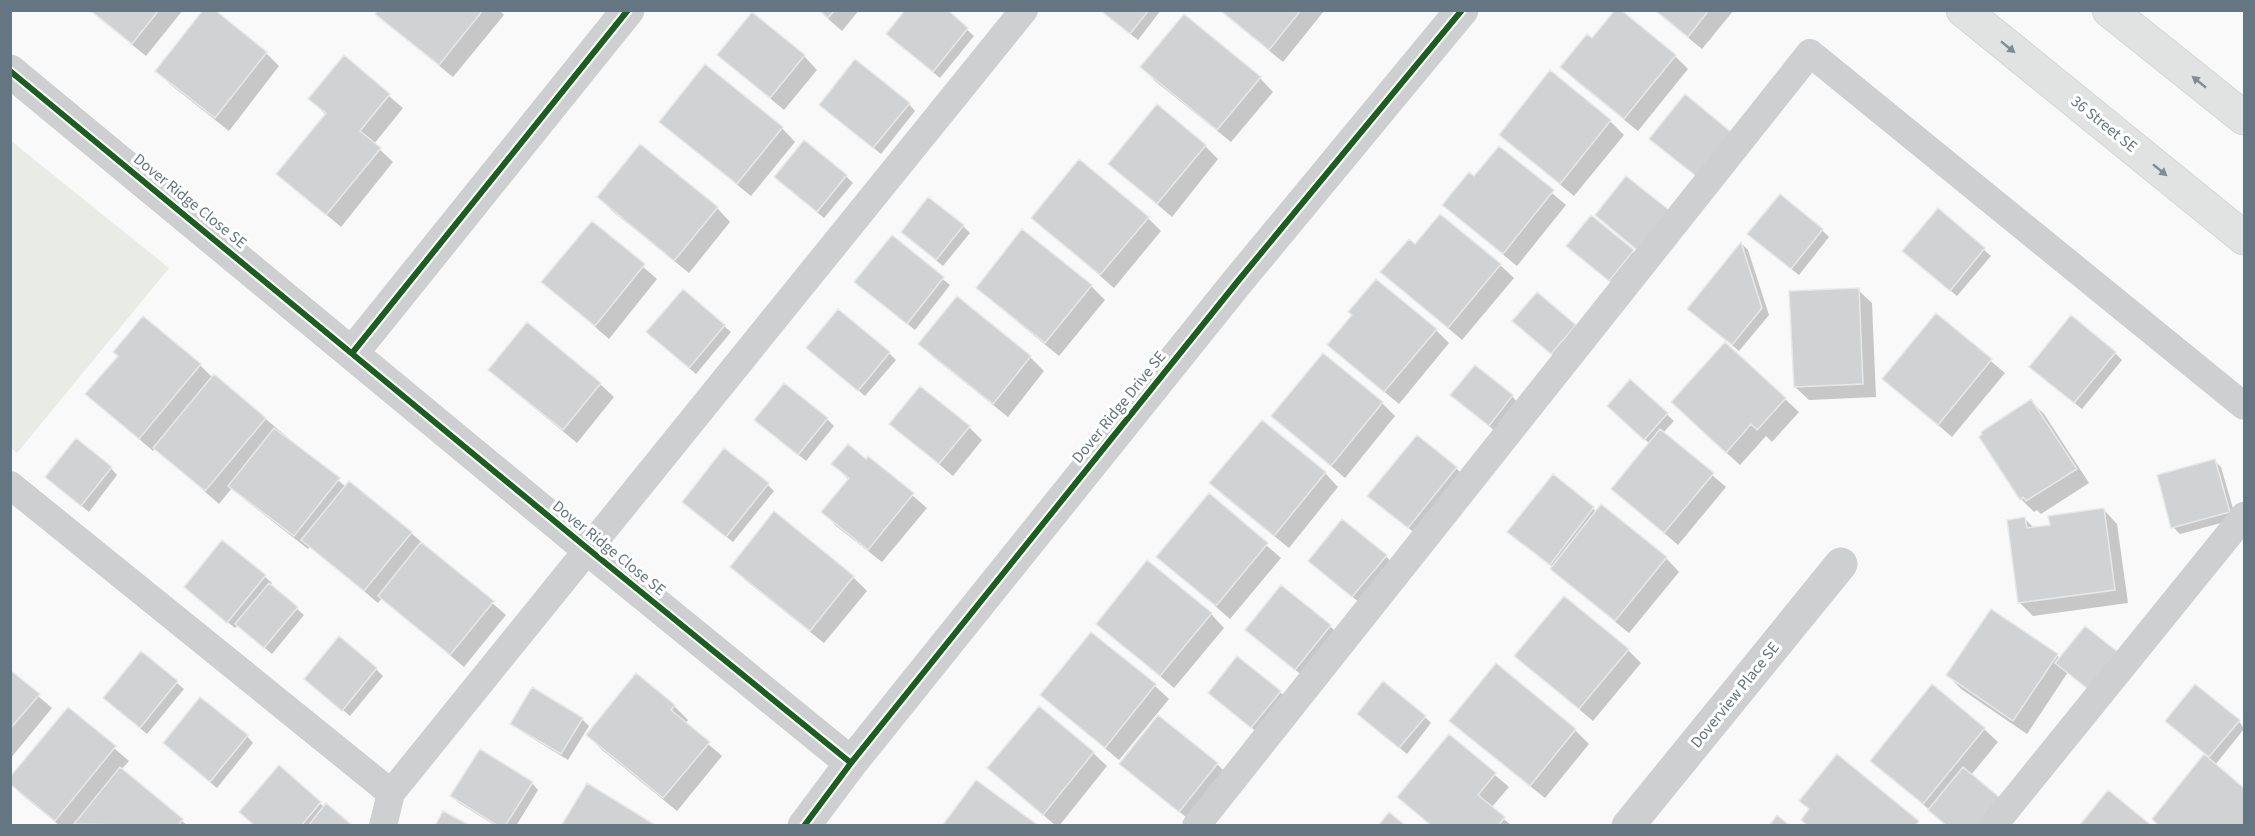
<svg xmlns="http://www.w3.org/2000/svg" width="2255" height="836" font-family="'Source Sans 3',sans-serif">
<rect width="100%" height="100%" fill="#f9f9f9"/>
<!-- green -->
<path fill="#e8ebe6" d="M11,141L169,268L17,453L10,447Z"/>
<!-- shadow -->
<path fill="#0003" d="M89,10H183L146,56Z
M380,10H499L504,15L453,77L391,27L377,14Z
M818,10H859L842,31Z
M945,10L974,36L940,78L895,41Z
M1100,10H1161L1138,40Z
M1219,10H1324V11L1283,62Z
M1654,10H1734L1702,49Z
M1593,40L1675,56L1688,69L1638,131L1576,81L1562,67Z
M266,53L279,66L229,131L171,85L157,71Z
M719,55L804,56L817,70L784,110Z
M344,58L403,108L374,144L393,162L341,227L278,174L326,115L310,99Z
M1142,67L1260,78L1273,92L1231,142L1155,81Z
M909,104L915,111L881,154L828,111Z
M1610,121L1624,135L1574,196L1515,148L1501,135Z
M661,122L782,128L795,142L751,196L675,135Z
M1205,146L1218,159L1172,217L1110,164Z
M1499,148L1566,205L1517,266L1458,218L1444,205L1475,178Z
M846,176L853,183L824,218L783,184Z
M599,197L717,208L730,222L689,273L612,211Z
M1938,210L1991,256L1957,296L1911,258Z
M1592,217L1640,258L1617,287L1575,253Z
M1033,218H1148L1161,231L1114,288Z
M592,223L657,279L609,339L543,282Z
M963,226L970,233L943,266L910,239Z
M1822,230L1829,237L1799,275L1756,241Z
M1023,231L1091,286L1105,300L1059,356L992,301L978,288Z
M892,238L950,285L915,330L863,288Z
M1742,244L1748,250L1769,315L1739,351L1689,309Z
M1415,246L1500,265L1514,278L1462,340L1382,272Z
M1858,290L1872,303L1876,397L1809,400L1795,387Z
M1537,294L1582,333L1559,360L1521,328Z
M957,298L1030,357L1044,371L1008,417L933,357L920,344Z
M1936,315L2005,373L1952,437L1884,378Z
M724,326L731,332L696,374L655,339Z
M1436,330L1449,343L1399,404L1329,345Z
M808,348L889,353L896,360L865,396Z
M2115,353L2122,360L2082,409L2038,373Z
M200,365L213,378L215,376L346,487L349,483L411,533L506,615L464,667L382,598L378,603L310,546L308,549L244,499L232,488L219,504L155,448L153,451L87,394Z
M490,370L600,384L614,397L577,443L504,383Z
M1631,381L1674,421L1663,433L1726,487L1678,545L1613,489L1650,444L1615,412Z
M1452,395L1512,396L1518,403L1496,432Z
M1785,399L1799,412L1772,442L1766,436L1740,465L1686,416Z
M2031,401L2044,414L2089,483L2041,514L2037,510L2034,512L2021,499Z
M1382,403L1395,416L1345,478L1273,416Z
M827,419L834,426L806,461L763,426Z
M891,424L969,427L982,440L953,476Z
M869,458L927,508L882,562L836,526L823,512L849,480L833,464L867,461Z
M2214,460L2221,467L2236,519L2180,534L2173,527Z
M111,468L117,475L89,512L54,484Z
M1456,468L1463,475L1416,534L1376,502Z
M1325,473L1338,487L1289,548L1225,497L1211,483Z
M1553,476L1597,512L1666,558L1679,572L1629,633L1566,582L1553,567L1516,539Z
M768,485L774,491L733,542L690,508Z
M1209,496L1281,558L1230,619L1158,557Z
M2104,510L2117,524L2128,603L2033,616L2019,602L2024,518L2034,528L2051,526Z
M774,513L853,577L867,591L824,643L745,580L732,567Z
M222,542L265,577L272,583L270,586L304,615L272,654L238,625L235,628L192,594Z
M1386,556L1392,563L1360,603L1317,568Z
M1211,614L1224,628L1174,688L1098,623Z
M1330,626L1337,633L1303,676L1254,637Z
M1091,634L1155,686L1169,699L1119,760L1042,695Z
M1628,650L1641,663L1593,721L1516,656Z
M142,653L184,689L147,734L112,705Z
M2057,655L2068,672L2027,734L1961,689L1948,675Z
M1496,665L1575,730L1589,744L1545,798L1465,734L1451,720Z
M376,669L383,676L350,716L306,679Z
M10,672L52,708L10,759Z
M637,675L674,706L688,720L685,724L722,756L677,811L601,749L588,735Z
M1280,692L1287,699L1258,733L1217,699Z
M68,709L129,761L121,770L188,826H60L22,795L10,783Z
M1425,717L1431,723L1407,754L1366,720Z
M582,719L589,726L568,760L519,730L512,724Z
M2239,721L2244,729L2215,765L2244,790V826H2160L2154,819L2206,754Z
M1984,729L1998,742L1971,775L1933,813L1872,761Z
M247,736L253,743L217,788L171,750Z
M1449,736L1509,787L1491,808L1512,826H1431L1399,797Z
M1093,753L1107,766L1059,826H1056L989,768Z
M1217,764L1224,771L1186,817L1127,770Z
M279,767L324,807L351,826H256Z
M532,783L538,790L516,826H496L459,803L452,796Z"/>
<!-- building -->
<path fill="#d0d2d3" stroke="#e8e8e8" stroke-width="1.5" d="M90,10H159L132,44Z
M203,10H215L267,52L215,118L155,71Z
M378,10H483L439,65L375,14Z
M819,10H835L828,18Z
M905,10H948L968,28L933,72L886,34Z
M1100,10H1149L1130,34Z
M1220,10H1301L1269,50Z
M1615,10H1621L1676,55L1624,119L1560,67L1587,34L1592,38Z
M1655,10H1709L1688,37Z
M752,12L805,55L770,98L717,55Z
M1184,14L1261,77L1217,130L1140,67Z
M344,55L390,94L360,131L381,148L326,215L276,174L326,113L308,99Z
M855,59L910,103L873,148L819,105Z
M705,64L783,127L737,184L659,122Z
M1550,70L1611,120L1560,184L1499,135Z
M1685,94L1731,132L1696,176L1649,139Z
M1157,104L1206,145L1157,204L1108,164Z
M804,140L847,175L817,212L774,177Z
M640,144L718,207L674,261L597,197Z
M1499,146L1554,190L1503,254L1442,205L1469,172L1474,176Z
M1079,159L1149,217L1100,275L1031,218Z
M1626,176L1669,210L1637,250L1595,215Z
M1780,194L1823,229L1791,269L1747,234Z
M928,197L964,225L936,260L901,232Z
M1938,208L1985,248L1950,291L1902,251Z
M1440,214L1501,264L1448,328L1380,272L1409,239L1415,244Z
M1591,215L1634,250L1609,281L1566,246Z
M592,221L645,264L595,326L541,282Z
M1022,229L1092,285L1045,343L976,288Z
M892,235L944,277L907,324L854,282Z
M1741,242L1762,308L1732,345L1687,309Z
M1376,279L1437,329L1384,392L1327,345L1352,315L1348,312Z
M1859,288L1863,384L1794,387L1789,291Z
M683,289L725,325L689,368L646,332Z
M1537,292L1576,325L1551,354L1512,321Z
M957,296L1031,356L993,404L918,344Z
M838,309L890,352L858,391L806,348Z
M1936,313L1992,359L1938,425L1882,379Z
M2071,315L2116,352L2074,403L2029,367Z
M143,316L201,364L139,439L85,394L118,356L113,352Z
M527,322L601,383L563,430L488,370Z
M1725,342L1786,398L1757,430L1751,424L1726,453L1671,402Z
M1323,353L1383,402L1331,466L1271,416Z
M1475,365L1513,395L1489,426L1450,395Z
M214,374L266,418L205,491L153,448Z
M1630,379L1668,413L1644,440L1607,406Z
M784,383L828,418L798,455L754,420Z
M920,386L970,426L939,464L889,424Z
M2031,399L2077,469L2026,501L2023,497L2020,500L1979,437L1982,434L1981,432Z
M1262,420L1326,472L1274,536L1209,483Z
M274,428L340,478L294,536L228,486Z
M1660,429L1714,473L1664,533L1611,489Z
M1417,435L1457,467L1408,528L1367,496Z
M76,438L112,467L81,506L45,477Z
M848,444L866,459L868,456L914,493L868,550L821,512L849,478L831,464Z
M724,448L769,483L726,537L682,502Z
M2215,459L2230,512L2171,528L2157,475Z
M1553,474L1594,507L1550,565L1507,532Z
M349,481L412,532L364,591L301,540Z
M1209,493L1268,543L1216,606L1156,557Z
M1601,504L1667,557L1615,621L1550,569Z
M2104,508L2115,590L2018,603L2007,520L2025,517L2027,528L2050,525L2048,516Z
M774,511L854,576L810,631L730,567Z
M1342,519L1387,555L1352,597L1308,561Z
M222,540L266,575L227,623L184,587Z
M421,542L494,601L450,655L378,596Z
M1147,560L1212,613L1160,676L1096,624Z
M269,583L298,607L264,648L235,624Z
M1281,585L1331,625L1295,670L1245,630Z
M1564,596L1629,649L1579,709L1514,656Z
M1991,609L2058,654L2013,721L1946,675Z
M2085,626L2123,656L2093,693L2055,663Z
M1091,632L1156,684L1105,748L1040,695Z
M339,636L377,668L342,711L304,679Z
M141,651L178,681L140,728L103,698Z
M1237,656L1281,691L1251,728L1208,693Z
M1496,663L1576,729L1530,786L1449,721Z
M10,670L40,694L10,729Z
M636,673L675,705L671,710L710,742L663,798L586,735Z
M1383,681L1426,716L1399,748L1357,714Z
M1932,684L1985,728L1923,804L1870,761Z
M2195,684L2240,720L2209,757L2165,721Z
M532,687L583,718L561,754L510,724Z
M200,697L248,735L210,782L163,743Z
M1039,706L1094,752L1043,815L987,768Z
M68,707L116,746L55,821L10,784V777Z
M1158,715L1218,763L1179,812L1119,764Z
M1449,734L1496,773L1478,795L1505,817L1498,826H1432L1397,797Z
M480,749L533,782L505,826H498L450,796Z
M1837,754L1919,821L1915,826H1808L1801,820L1809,809L1799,801Z
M2204,754L2244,788V826H2159L2152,819Z
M279,765L321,802L301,826H255L239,812Z
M120,767L183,819L178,826L74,824Z
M1963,767L2005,802L1986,826H1947L1928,810Z
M976,780L1039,826H942Z
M587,783L657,826H561Z
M2108,790L2152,826H2079Z
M326,803L353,826H308Z
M443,811L471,826H435Z
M1389,812L1406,826H1378Z
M1777,815L1790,826H1769Z"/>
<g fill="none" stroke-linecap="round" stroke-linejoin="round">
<!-- secondary casing -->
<g stroke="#d5d6d7" stroke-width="35">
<path id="secondary" d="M1963,10L2244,238
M2109,10L2244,118"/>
</g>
<!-- lane -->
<path stroke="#cecfd0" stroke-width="28" d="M10,485L391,793
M383,826L391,793L1024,10
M1196,826L1810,53L2244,406
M1993,826L2244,516"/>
<!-- street -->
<path stroke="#cecfd0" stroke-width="33" d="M10,71L587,548L851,763
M353,352L628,10
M804,826L851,763L1238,281L1462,10
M1628,826L1841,564"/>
<!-- secondary -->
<use href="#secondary" stroke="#e1e2e2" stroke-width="33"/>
<!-- cycleway casing -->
<g stroke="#fff" stroke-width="10">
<path id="cycleway" d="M10,71L587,548L851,763
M353,352L628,10
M804,826L851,763L1238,281L1462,10"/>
</g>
<!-- cycleway -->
<use href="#cycleway" stroke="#1b5e20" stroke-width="6"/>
</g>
<!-- one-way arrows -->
<defs><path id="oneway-solid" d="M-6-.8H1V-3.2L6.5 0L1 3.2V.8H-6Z" transform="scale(1.5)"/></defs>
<g fill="#7e8c96">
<use href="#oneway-solid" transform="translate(2008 47) rotate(39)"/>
<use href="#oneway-solid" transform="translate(2199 82) rotate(-141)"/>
<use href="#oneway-solid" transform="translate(2160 170) rotate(39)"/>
</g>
<g text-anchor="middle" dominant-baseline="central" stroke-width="6" stroke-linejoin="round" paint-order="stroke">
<!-- street labels -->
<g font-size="16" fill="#657683" stroke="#fff">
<text transform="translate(2104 124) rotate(39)">36 Street SE</text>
<text transform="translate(190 201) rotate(39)">Dover Ridge Close SE</text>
<text transform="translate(1119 407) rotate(-51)">Dover Ridge Drive SE</text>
<text transform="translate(609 548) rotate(39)">Dover Ridge Close SE</text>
<text transform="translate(1735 695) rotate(-51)">Doverview Place SE</text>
</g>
</g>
<!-- border -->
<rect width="2255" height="836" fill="none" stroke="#657683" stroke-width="24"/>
</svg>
